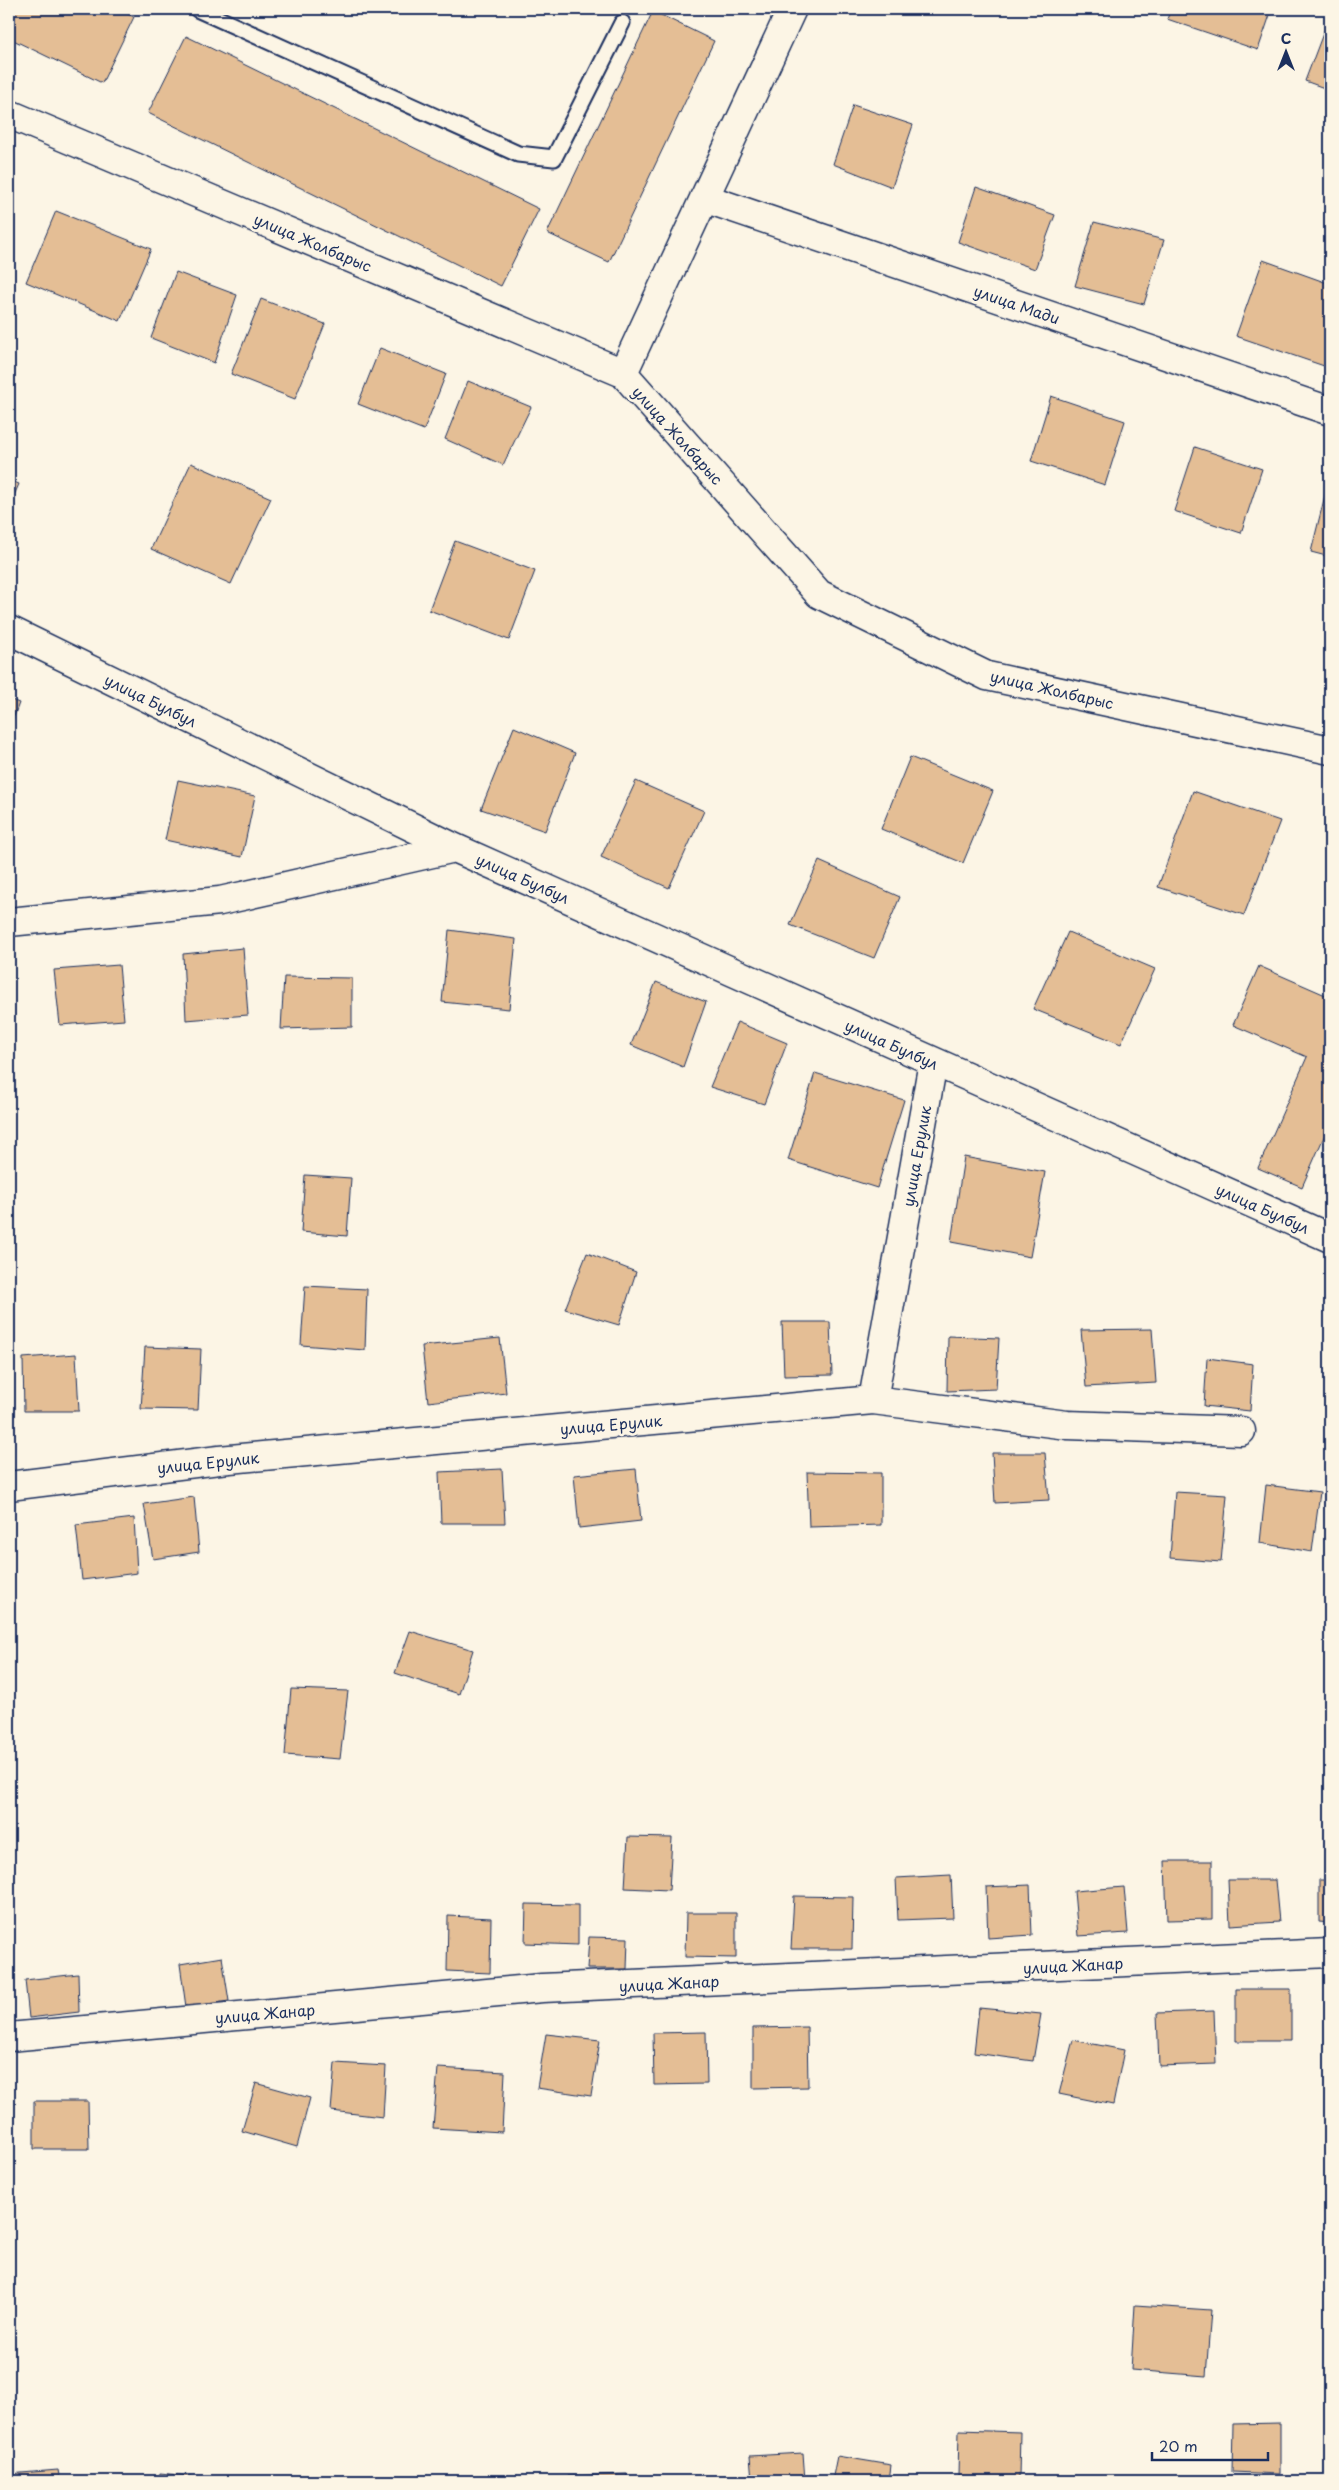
<svg xmlns="http://www.w3.org/2000/svg" width="1339" height="2490" font-family="'Playpen Sans',sans-serif">
<rect width="100%" height="100%" fill="#fcf5e5"/>
<filter id="ink" filterUnits="userSpaceOnUse"><feTurbulence type="fractalNoise" baseFrequency=".02" numOctaves="2"/><feDisplacementMap in="SourceGraphic" scale="10" xChannelSelector="R" yChannelSelector="G"/><feConvolveMatrix kernelMatrix="1 2 1 2 8 2 1 2 1" color-interpolation-filters="sRGB"/></filter>
<g filter="url(#ink)">
<!-- building -->
<path fill="#e4be95" stroke="#1b2f5e" d="M9,9H117L134,17L102,83L9,38Z
M1171,9H1272L1258,50L1167,19Z
M653,11L714,41L609,262L547,233Z
M1330,15V90L1305,81Z
M186,36L539,209L501,286L148,113Z
M853,105L913,125L892,187L833,164Z
M976,187L1055,215L1035,269L958,242Z
M56,211L151,249L120,321L26,282Z
M1094,222L1164,240L1144,304L1075,286Z
M1263,260L1330,284V368L1236,336Z
M176,272L237,295L214,363L151,338Z
M261,299L325,324L295,399L231,374Z
M380,348L446,374L424,430L358,404Z
M468,381L531,407L503,465L445,439Z
M1051,396L1125,421L1105,485L1031,461Z
M1195,447L1262,469L1241,533L1174,511Z
M191,463L271,498L231,584L151,549Z
M9,480L19,484L9,507Z
M1328,483L1330,484V557L1311,552Z
M455,541L535,571L509,640L429,610Z
M9,699L19,703L9,730Z
M514,727L575,753L545,831L481,809Z
M910,757L993,791L963,863L881,829Z
M178,780L255,796L242,857L165,840Z
M636,781L704,811L669,888L601,857Z
M1193,791L1280,821L1244,915L1158,887Z
M819,861L900,897L874,958L790,925Z
M449,930L516,939L509,1009L442,1002Z
M1068,932L1155,969L1121,1044L1033,1009Z
M243,948L248,1015L186,1020L183,954Z
M119,965L124,1020L60,1025L54,970Z
M1259,966L1330,997V1123L1302,1187L1258,1168L1307,1057L1233,1025Z
M284,977L352,978V1027L281,1029Z
M656,982L706,1002L683,1067L631,1045Z
M737,1022L787,1043L764,1104L710,1087Z
M815,1073L904,1100L877,1188L788,1160Z
M964,1157L1045,1172L1030,1257L951,1242Z
M305,1175L351,1178L347,1236L301,1232Z
M587,1253L636,1272L619,1325L565,1309Z
M305,1286L367,1289L365,1350L301,1345Z
M782,1322H830L832,1375L784,1376Z
M1152,1329L1156,1383L1086,1387L1081,1330Z
M948,1336L999,1338L996,1389L947,1391Z
M500,1338L506,1393L428,1402L422,1346Z
M145,1347L201,1349L198,1410L141,1409Z
M76,1354L79,1411H24L23,1358Z
M1207,1358L1253,1364L1250,1411L1204,1406Z
M992,1453H1045L1049,1500L995,1503Z
M502,1469L505,1523H441L439,1472Z
M636,1469L641,1521L579,1528L574,1475Z
M807,1472L881,1473V1525L809,1527Z
M1266,1485L1320,1492L1312,1552L1260,1543Z
M1175,1492L1227,1495L1221,1562L1170,1558Z
M194,1497L199,1552L153,1559L144,1504Z
M134,1518L137,1573L82,1580L76,1525Z
M410,1631L473,1650L459,1694L395,1673Z
M291,1689L348,1691L340,1759L285,1755Z
M628,1837L672,1838L669,1890L625,1888Z
M1165,1861H1212V1919L1167,1920Z
M951,1875L953,1918L898,1920L896,1878Z
M1228,1880H1275L1279,1922L1230,1925Z
M1319,1880H1330V1923L1319,1922Z
M1030,1885L1032,1935L988,1938L986,1887Z
M1124,1887L1128,1933L1078,1936L1074,1891Z
M794,1896L853,1897L852,1949H791Z
M526,1904L578,1905V1945L525,1943Z
M686,1913H736V1958L685,1957Z
M448,1916L491,1918L490,1973L447,1971Z
M589,1937L628,1938L627,1969H587Z
M222,1957L229,2001L186,2007L180,1964Z
M78,1974L79,2012L29,2018L25,1980Z
M1236,1989H1291V2041H1236Z
M979,2008L1041,2014L1033,2061L974,2053Z
M1214,2011L1216,2064L1159,2066L1157,2013Z
M807,2027L808,2087L753,2088V2028Z
M706,2032L707,2084L654,2085L653,2033Z
M546,2034L600,2040L591,2096L537,2088Z
M1073,2040L1124,2050L1113,2105L1059,2094Z
M335,2063L386,2066L383,2117L331,2111Z
M438,2068L505,2072L502,2132L433,2128Z
M256,2083L310,2098L297,2147L242,2131Z
M34,2101H88L89,2149H34Z
M1135,2305L1211,2310L1206,2376L1131,2370Z
M1280,2423V2474L1232,2472L1233,2424Z
M959,2430L1020,2432L1019,2478L958,2477Z
M803,2453L805,2481H752L750,2456Z
M837,2456L891,2465L889,2481H832Z
M58,2470L60,2481H9V2474Z
M160,2473L208,2478V2481H159Z
M627,2474V2481H568V2476Z"/>
<g fill="none" stroke-linecap="round" stroke-linejoin="round">
<!-- service casing -->
<g stroke="#1b2f5e" stroke-width="19">
<path id="service" d="M197,9L518,154L554,158L622,23"/>
</g>
<!-- minor casing -->
<g stroke="#1b2f5e" stroke-width="31">
<path id="minor" d="M9,114L623,373L819,594L987,676L1330,750
M704,198L1330,411
M623,373L792,9
M9,630L455,848L1330,1238
M9,922L220,901L455,848
M873,1400L1067,1425L1241,1431
M9,1486L219,1460L873,1400L933,1062
M9,2037L542,1988L1330,1953"/>
</g>
<!-- service -->
<use href="#service" stroke="#fcf5e5" stroke-width="15"/>
<!-- minor -->
<use href="#minor" stroke="#fcf5e5" stroke-width="28"/>
</g>
</g>
<g text-anchor="middle" dominant-baseline="central" stroke-width="5" stroke-linejoin="round" paint-order="stroke">
<!-- street labels -->
<g font-size="15" fill="#1b2f5e" stroke="#fcf5e5">
<text transform="translate(313 242) rotate(23)">улица Жолбарыс</text>
<text transform="translate(1017 304) rotate(19)">улица Мади</text>
<text transform="translate(678 435) rotate(48)">улица Жолбарыс</text>
<text transform="translate(1052 689) rotate(13)">улица Жолбарыс</text>
<text transform="translate(151 700) rotate(26)">улица Булбул</text>
<text transform="translate(523 878) rotate(24)">улица Булбул</text>
<text transform="translate(892 1044) rotate(24)">улица Булбул</text>
<text transform="translate(916 1156) rotate(-80)">улица Ерулик</text>
<text transform="translate(1263 1208) rotate(24)">улица Булбул</text>
<text transform="translate(611 1424) rotate(-5)">улица Ерулик</text>
<text transform="translate(208 1462) rotate(-6)">улица Ерулик</text>
<text transform="translate(1073 1965) rotate(-3)">улица Жанар</text>
<text transform="translate(669 1983) rotate(-3)">улица Жанар</text>
<text transform="translate(265 2013) rotate(-5)">улица Жанар</text>
</g>
</g>
<!-- margin -->
<rect width="1339" height="2490" fill="none" stroke="#fcf5e5" stroke-width="30"/>
<rect x="15" y="15" width="1309" height="2460" fill="none" stroke="#1b2f5e" stroke-width="2" filter="url(#ink)"/>
<!-- north arrow -->
<g transform="translate(1286 52)" stroke="#fcf5e5" stroke-width="4" paint-order="stroke">
<path d="M0-4L9 19L0 12L-9 19Z" fill="#1b2f5e"/>
<text y="-8" font-size="14" font-weight="bold" text-anchor="middle" fill="#1b2f5e">С</text>
</g>
<!-- scale -->
<path d="M1152 2452v8h116v-8" fill="none" stroke="#1b2f5e" stroke-width="2.5"/>
<text x="1159" y="2452" font-size="15" fill="#1b2f5e" stroke="#fcf5e5" stroke-width="4" paint-order="stroke">20 m</text>
</svg>
